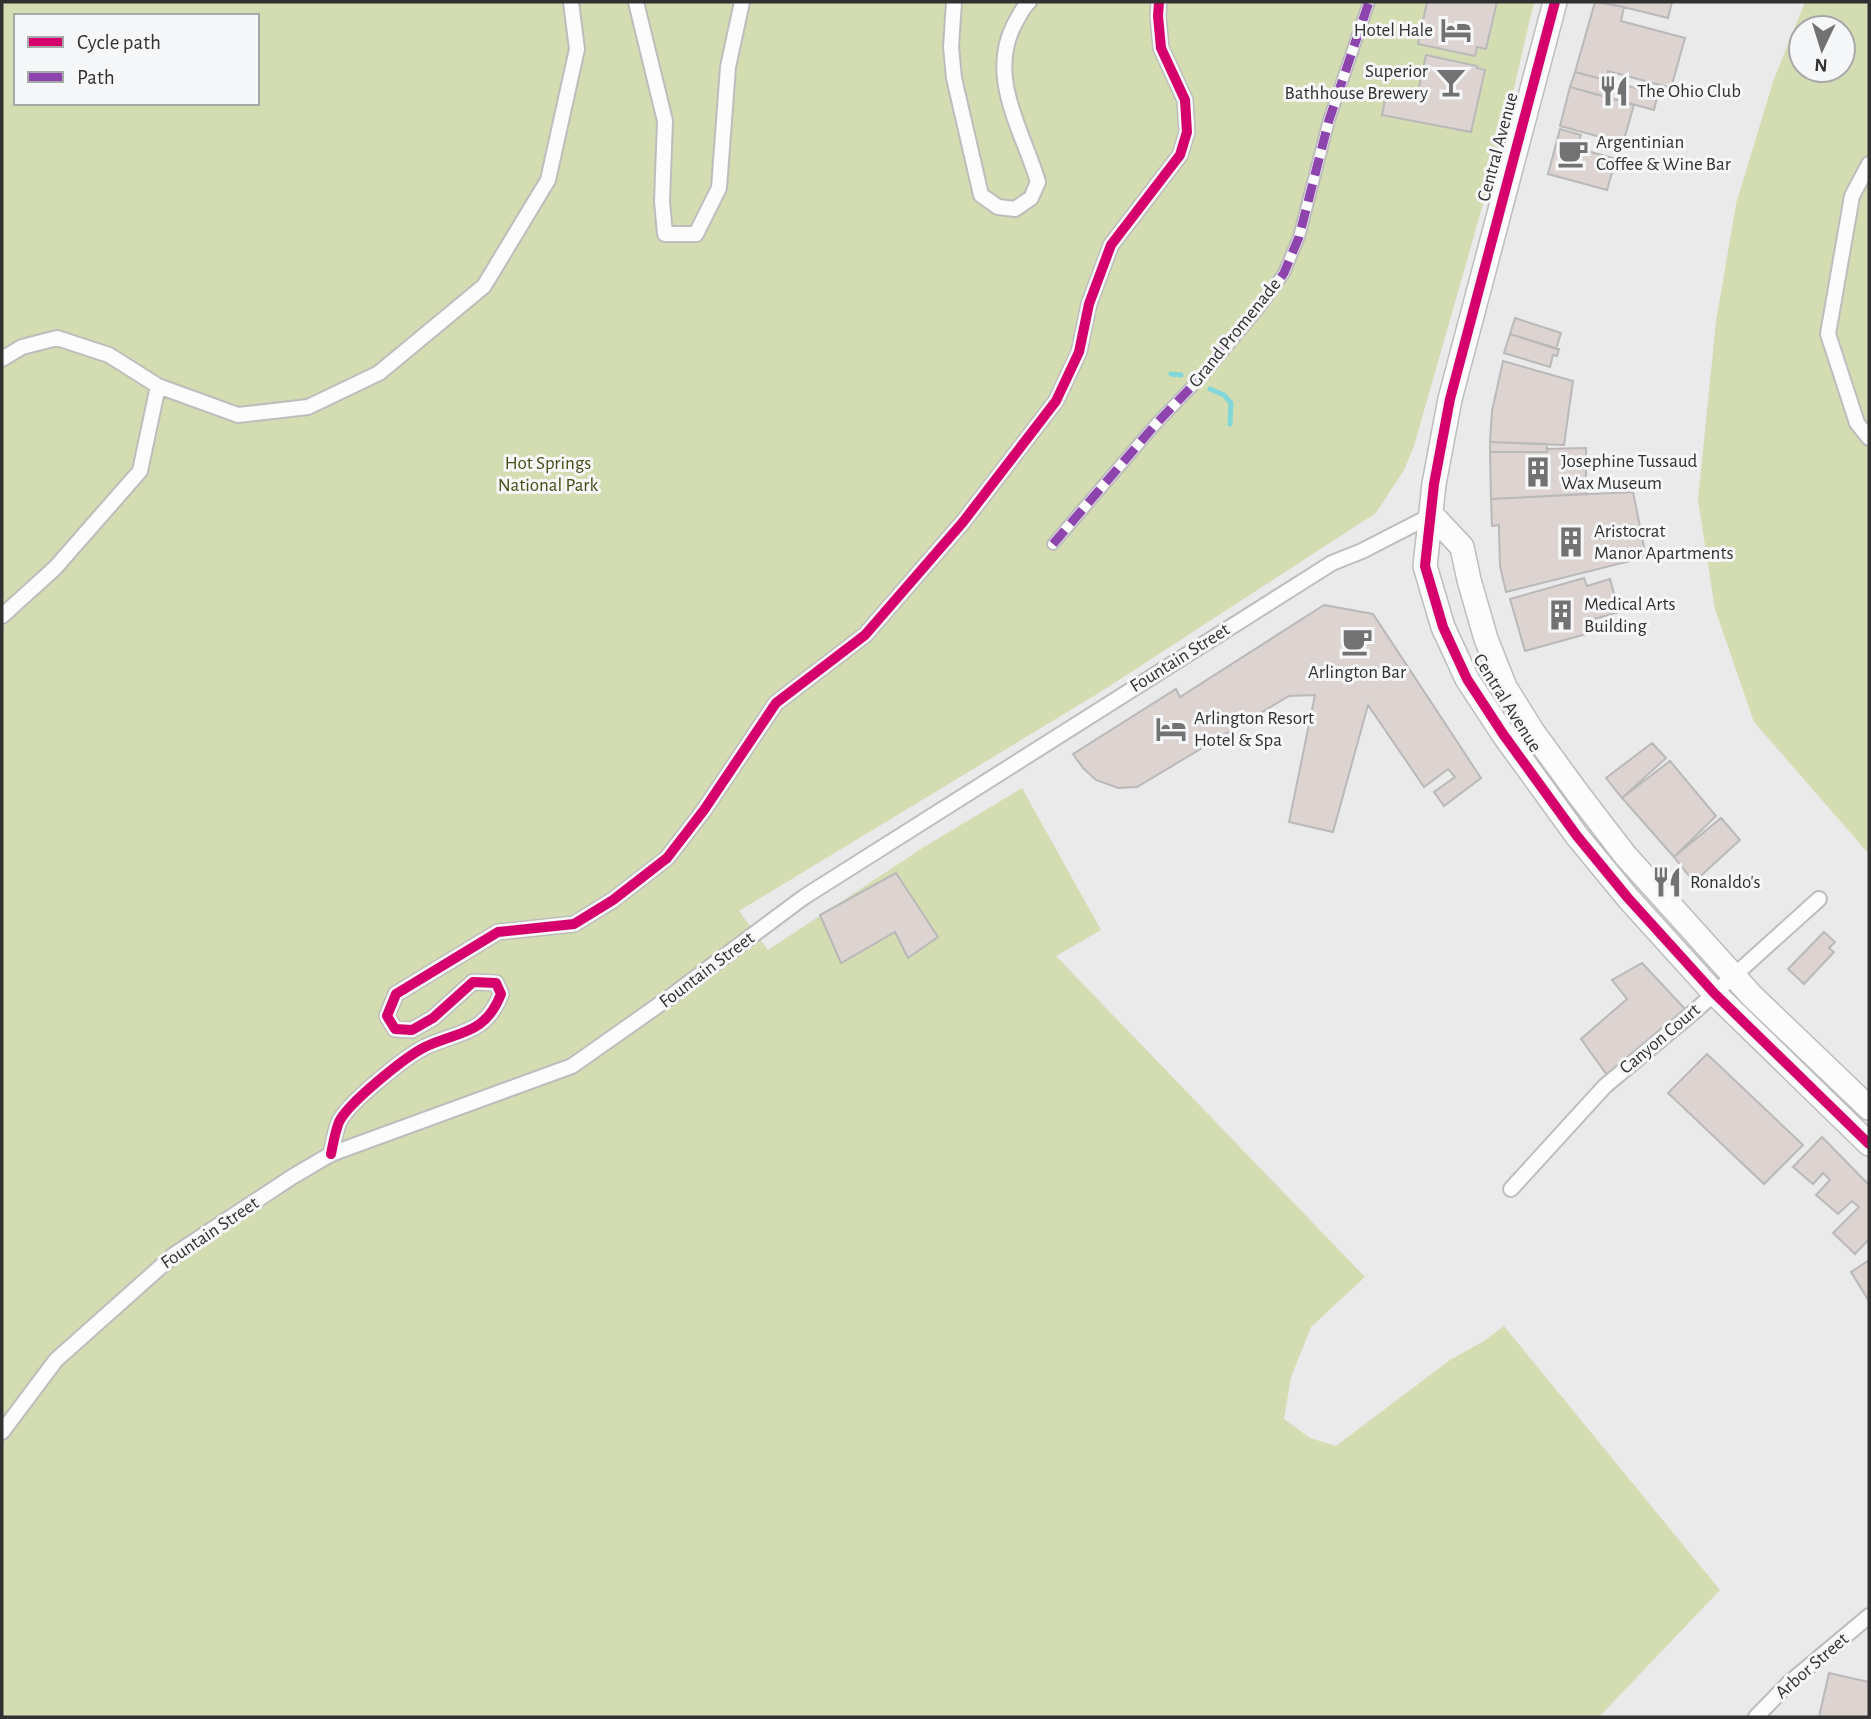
<svg xmlns="http://www.w3.org/2000/svg" width="1871" height="1719" font-family="'Alegreya Sans',sans-serif">
<rect width="100%" height="100%" fill="#eaeaea"/>
<!-- green -->
<path fill="#d3ddb1" fill-rule="evenodd" d="M2,2H1534L1505,127L1414,446L1404,470L1376,513L1102,691L739,911L768,950L924,847L1022,788L1101,930L1056,956L1365,1277L1311,1327L1291,1377L1284,1419L1310,1438L1336,1446L1450,1360L1484,1341L1504,1326L1720,1590L1599,1717H2ZM16,16H257V103H16Z
M1805,2H1869V854L1754,722L1715,609L1698,500L1716,322L1736,204L1773,82ZM1801,28H1843V70H1801Z"/>
<g fill="none" stroke-linecap="round" stroke-linejoin="round">
<!-- stream -->
<path stroke="#82d7d9" stroke-width="5" d="M1171,374L1181,375
M1210,389L1224,395L1231,403L1230,424"/>
</g>
<!-- building -->
<path fill="#ddd3d0" stroke="#b9b9b9" stroke-width="2" d="M1427,2H1497L1486,49L1477,47L1475,56L1418,44Z
M1595,2L1624,7L1621,21L1685,38L1671,88L1608,71L1606,80L1575,72Z
M1603,2H1672L1668,18Z
M1426,55L1477,66V68L1485,70L1471,132L1382,115L1386,94L1416,101Z
M1575,72L1658,94L1654,110L1570,87Z
M1570,87L1634,105L1623,143L1560,126Z
M1560,129L1581,135L1577,148L1616,159L1607,190L1548,174Z
M1515,318L1561,333L1556,349L1510,334Z
M1510,334L1559,349L1557,356L1553,355L1550,367L1504,353Z
M1503,361L1573,381L1564,445L1490,442L1492,411Z
M1490,442L1547,444V452H1490Z
M1586,448V494L1491,499L1490,452H1547V449Z
M1633,492L1646,557L1506,592L1500,566L1499,528V525L1492,526L1491,499Z
M1584,578L1587,586L1610,579L1619,612L1594,619L1597,631L1525,651L1510,599Z
M1324,605L1373,614L1481,778L1444,806L1434,792L1455,777L1448,769L1424,787L1368,705L1333,832L1289,822L1315,695L1289,696L1137,787L1118,788L1096,780L1083,768L1073,754L1176,689L1180,697Z
M1652,743L1666,758L1622,798L1606,778Z
M1670,761L1716,816L1674,857L1622,798Z
M1721,818L1740,840L1694,882L1674,857Z
M896,873L938,937L908,958L895,932L841,963L820,915Z
M1824,932L1835,942L1829,948L1834,952L1804,984L1788,969Z
M1642,963L1685,1009L1607,1075L1581,1039L1627,999L1612,980Z
M1707,1054L1803,1145L1764,1184L1668,1093Z
M1822,1137L1869,1185V1239L1855,1254L1833,1233L1859,1207L1852,1201L1838,1214L1816,1195L1830,1180L1823,1173L1813,1184L1793,1167Z
M1869,1260V1301L1851,1272Z
M1829,1673L1869,1682V1717H1819Z"/>
<g fill="none" stroke-linecap="round" stroke-linejoin="round">
<!-- pedestrian casing -->
<g stroke="#bdbdbd" stroke-width="14">
<path id="pedestrian" d="M1053,544L1155,425L1203,375L1259,308L1284,273L1299,237L1329,120L1369,2"/>
</g>
<!-- minor casing -->
<g stroke="#bdbdbd" stroke-width="18">
<path id="minor" d="M636,2L665,121L662,201L665,234H696L719,188L728,67L742,2
M954,2L951,47L954,78L981,195L998,207L1015,209L1031,198L1038,182C1023,131 987,78 1014,25C1019,17 1022,8 1029,2
M1869,164L1852,196L1828,334L1857,423L1869,438
M2,359L22,347L57,338L109,355L158,386L238,415L308,407L379,373L484,286L548,180L577,49L571,2
M2,616L55,568L140,471L158,386
M331,1154C333,1144 335,1132 339,1122C348,1103 405,1057 425,1047C459,1031 485,1035 501,994L496,983L473,982L433,1018L412,1030L395,1029L387,1016L396,994L498,932L574,924L613,900L667,858L704,810L776,703L865,635L963,522L1056,401L1079,352L1089,304L1111,245L1180,155L1187,132L1185,100L1161,48L1158,16L1159,2
M1511,1189L1605,1086L1696,1010L1819,899
M2,1432L56,1360L175,1254L292,1177L331,1154L572,1066L670,997L804,897L1332,563L1362,551L1432,515
M1756,1717L1789,1683L1869,1616"/>
</g>
<!-- primary casing -->
<g stroke="#bdbdbd" stroke-width="26">
<path id="primary" d="M1555,2L1450,399L1434,484L1425,566L1443,627L1467,679L1503,734L1577,836L1628,898L1714,993L1869,1144
M1432,515L1462,547L1469,580L1486,639L1505,687L1533,732L1579,795L1625,855L1752,996L1869,1108"/>
</g>
<!-- pedestrian -->
<use href="#pedestrian" stroke="#fcfcfc" stroke-width="10"/>
<!-- minor -->
<use href="#minor" stroke="#fcfcfc" stroke-width="14"/>
<!-- primary -->
<use href="#primary" stroke="#fcfcfc" stroke-width="23"/>
<!-- quiet -->
<path stroke="#8e44ad" stroke-width="9" stroke-dasharray="18 9" stroke-linecap="butt" d="M1053,544L1155,425L1203,375L1259,308L1284,273L1299,237L1329,120L1369,2"/>
<!-- cycleway casing -->
<g stroke="#f6f7f8" stroke-width="15">
<path id="cycleway" d="M1555,2L1450,399L1434,484L1425,566L1443,627L1467,679L1503,734L1577,836L1628,898L1714,993L1869,1144
M331,1154C333,1144 335,1132 339,1122C348,1103 405,1057 425,1047C459,1031 485,1035 501,994L496,983L473,982L433,1018L412,1030L395,1029L387,1016L396,994L498,932L574,924L613,900L667,858L704,810L776,703L865,635L963,522L1056,401L1079,352L1089,304L1111,245L1180,155L1187,132L1185,100L1161,48L1158,16L1159,2"/>
</g>
<!-- cycleway -->
<use href="#cycleway" stroke="#d6006c" stroke-width="10"/>
</g>
<!-- icons -->
<defs>
<g id="hotel-bare" transform="scale(2.415)"><path d="M-6-4.5h1.5V1H6V5H4.5V3h-9V5H-6ZM-4 0a1.8 1.8 0 1 1 3.6 0ZM.5 0V-2.5h3Q6-2.5 6 0Z" fill="#727272" stroke="#f6f7f8" stroke-width="2.5" paint-order="stroke"/></g>
<g id="bar-bare" transform="scale(2.415)"><path d="M-6-5H6L.8 .8V4.5H3.5V6h-7V4.5H-.8V.8Z" fill="#727272" stroke="#f6f7f8" stroke-width="2.5" paint-order="stroke"/></g>
<g id="restaurant-bare" transform="scale(2.415)"><path d="M-5-6h1v4h1v-4h1v4h1v-4h1v5L-1.5 .5V6h-2V.5L-5-1ZM5-6V6H3V1.5H1.5Q1.5-4 5-6Z" fill="#727272" stroke="#f6f7f8" stroke-width="2.5" paint-order="stroke"/></g>
<g id="cafe-bare" transform="scale(2.415)"><path d="M-5.5-4.5H6V0H3Q3 3.5 0 3.5H-2.5Q-5.5 3.5-5.5 0ZM3-3.2v2h1.7v-2ZM-6 4.5H4V6H-6Z" fill="#727272" stroke="#f6f7f8" stroke-width="2.5" paint-order="stroke"/></g>
<g id="building-bare" transform="scale(2.415)"><path d="M-4-6H4V6H1V3H-1V6H-4ZM-2.5-4.3h1.7v1.8h-1.7ZM.8-4.3h1.7v1.8H.8ZM-2.5-1h1.7V.8h-1.7ZM.8-1h1.7V.8H.8Z" fill="#727272" stroke="#f6f7f8" stroke-width="2.5" paint-order="stroke"/></g>
</defs>
<g fill-rule="evenodd">
<use href="#hotel-bare" x="1456" y="30"/>
<use href="#bar-bare" x="1451" y="82"/>
<use href="#restaurant-bare" x="1614" y="91"/>
<use href="#cafe-bare" x="1573" y="153"/>
<use href="#building-bare" x="1538" y="472"/>
<use href="#building-bare" x="1571" y="542"/>
<use href="#building-bare" x="1561" y="615"/>
<use href="#cafe-bare" x="1357" y="641"/>
<use href="#hotel-bare" x="1171" y="729"/>
<use href="#restaurant-bare" x="1667" y="882"/>
</g>
<g text-anchor="middle" dominant-baseline="central" stroke-width="6" stroke-linejoin="round" paint-order="stroke">
<!-- poi labels -->
<g font-size="19" fill="#313131" stroke="#f6f7f8" text-anchor="start">
<text x="1433" y="30" text-anchor="end">Hotel Hale</text>
<text x="1428" y="71" text-anchor="end">Superior<tspan x="1428" dy="22">Bathhouse Brewery</tspan></text>
<text x="1637" y="91">The Ohio Club</text>
<text x="1596" y="142">Argentinian<tspan x="1596" dy="22">Coffee &amp; Wine Bar</tspan></text>
<text x="1561" y="461">Josephine Tussaud<tspan x="1561" dy="22">Wax Museum</tspan></text>
<text x="1594" y="531">Aristocrat<tspan x="1594" dy="22">Manor Apartments</tspan></text>
<text x="1584" y="604">Medical Arts<tspan x="1584" dy="22">Building</tspan></text>
<text x="1357" y="672" text-anchor="middle">Arlington Bar</text>
<text x="1194" y="718">Arlington Resort<tspan x="1194" dy="22">Hotel &amp; Spa</tspan></text>
<text x="1690" y="882">Ronaldo's</text>
</g>
<!-- street labels -->
<g font-size="19" fill="#313131" stroke="#f6f7f8">
<text transform="translate(1498 147) rotate(-75)">Central Avenue</text>
<text transform="translate(1235 333) rotate(-51)">Grand Promenade</text>
<text transform="translate(1180 658) rotate(-32)">Fountain Street</text>
<text transform="translate(1507 703) rotate(58)">Central Avenue</text>
<text transform="translate(707 970) rotate(-37)">Fountain Street</text>
<text transform="translate(1660 1039) rotate(-40)">Canyon Court</text>
<text transform="translate(210 1233) rotate(-34)">Fountain Street</text>
<text transform="translate(1812 1666) rotate(-41)">Arbor Street</text>
</g>
<!-- park labels -->
<g font-size="19" fill="#444e13" stroke="#f6f7f8">
<text x="548" y="463">Hot Springs<tspan x="548" dy="22">National Park</tspan></text>
</g>
</g>
<!-- border -->
<rect width="1871" height="1719" fill="none" stroke="#313131" stroke-width="7"/>
<!-- legend -->
<rect x="14" y="14" width="245" height="91" fill="#f6f7f8" stroke="#a7a8a8" stroke-width="2"/>
<rect x="28" y="37" width="35" height="10" fill="#d6006c" stroke="#a7a8a8" stroke-width="2"/>
<text x="77" y="49" font-size="21" fill="#313131">Cycle path</text>
<rect x="28" y="72" width="35" height="10" fill="#8e44ad" stroke="#a7a8a8" stroke-width="2"/>
<text x="77" y="84" font-size="21" fill="#313131">Path</text>
<!-- north arrow -->
<g transform="translate(1822 49) rotate(184)"><circle r="33" fill="#f6f7f8" stroke="#a7a8a8" stroke-width="2"/>
<path d="M0-5L12 26L0 18L-12 26Z" fill="#727272"/>
<text y="-10" font-size="19" font-weight="bold" text-anchor="middle" fill="#313131">N</text>
</g>
</svg>
